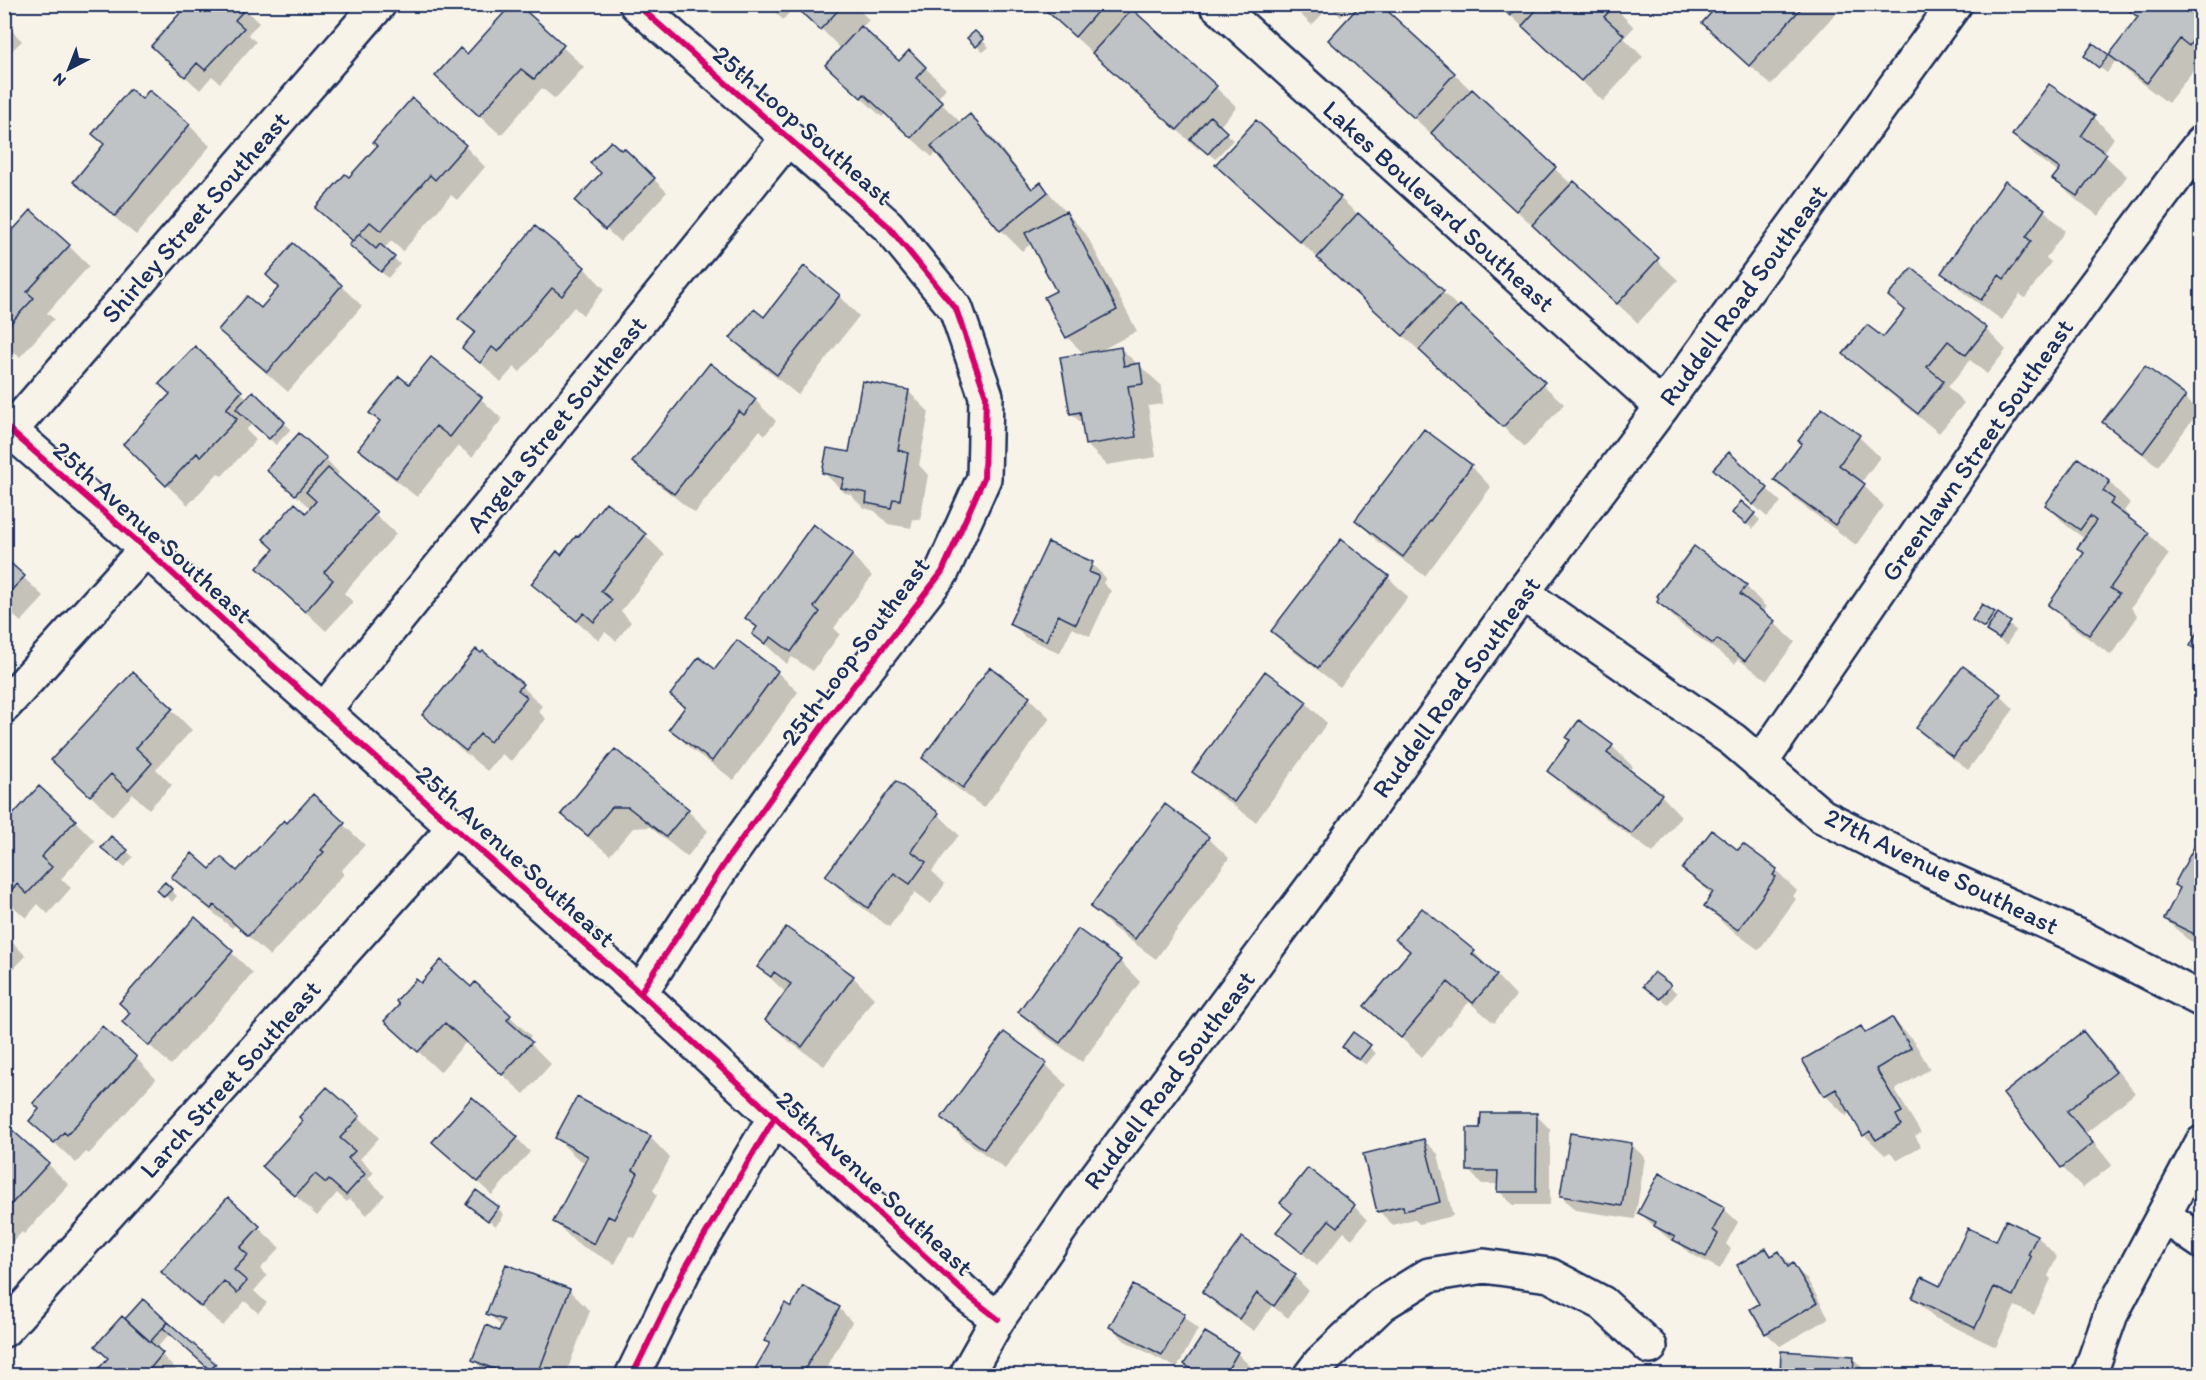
<svg xmlns="http://www.w3.org/2000/svg" width="2206" height="1380" font-family="Itim,sans-serif">
<rect width="100%" height="100%" fill="#f7f3e8"/>
<filter id="ink" filterUnits="userSpaceOnUse"><feTurbulence type="fractalNoise" baseFrequency=".0167" numOctaves="2"/><feDisplacementMap in="SourceGraphic" scale="12" xChannelSelector="R" yChannelSelector="G"/><feConvolveMatrix kernelMatrix="1 2 1 2 8 2 1 2 1" color-interpolation-filters="sRGB"/></filter>
<g filter="url(#ink)">
<!-- shadow -->
<path fill="#0003" d="M240,4L259,23L248,34L256,42L220,83L212,76L200,90L167,60Z
M516,4L584,67L555,99L542,88L501,135L458,97Z
M767,4H796L783,20Z
M797,4H854L869,20L861,28L899,63L909,52L946,88L937,99L961,123L970,116L991,136L1034,190L1041,184L1086,234L1137,331L1098,352L1121,349L1161,385L1163,404L1148,406L1156,457L1107,465L1086,444L1083,425L1071,413L1084,354L1067,337L1058,292L1032,243L1022,251L1001,230L937,152L932,157L885,114L882,117L847,85L841,49Z
M1039,4H1124L1237,107L1219,127L1233,140L1215,159L1201,147L1198,149Z
M1289,4H1353L1341,17L1330,6L1312,25Z
M1498,4H1611L1634,27L1624,38L1643,57L1603,101Z
M1721,4H1844L1771,85L1704,23Z
M2125,6L2202,13V59L2168,103L2132,76L2116,60L2107,73L2092,62L2094,45L2109,57L2138,19Z
M4,23L22,41L4,58Z
M975,33L989,47L983,52L969,38Z
M1351,61L1454,74L1572,185L1574,183L1678,280L1638,323L1436,136L1435,137Z
M149,92L189,125L210,146L136,235L96,202L75,181Z
M2094,117L2114,138L2103,154L2127,176L2099,216L2075,199L2054,178L2059,173L2035,156L2014,135Z
M465,146L485,167L457,200L451,195L403,251L391,241L384,249L400,264L388,278L358,251L354,242L317,208L349,180Z
M624,150L667,192L620,242L590,214L603,174Z
M1238,185L1340,198L1564,404L1525,447Z
M2044,210L2065,231L2046,258L2051,262L2025,298L2020,294L2002,320L1964,293L1943,272Z
M535,228L584,268L605,289L583,315L574,307L520,372L514,367L501,382L464,347L475,334L460,318Z
M4,242L69,246L89,266L47,313L54,319L20,357L4,344Z
M341,286L362,306L288,392L241,351L220,330L261,310Z
M839,296L859,316L798,395L753,359L732,338L765,319Z
M1890,296L1986,329L2006,350L1987,374L1970,360L1948,387L1964,403L1939,433L1866,374L1846,354L1883,339L1906,311Z
M195,348L248,399L253,394L291,429L276,445L253,423L246,430L256,440L222,476L218,473L188,505L146,465L172,395Z
M431,359L481,399L502,419L472,457L458,446L417,497L381,469L360,448L381,422L371,413L410,387Z
M711,365L755,400L776,421L765,435L760,430L695,513L655,482L634,462Z
M2145,368L2185,398L2199,411L2158,466L2118,436L2104,422Z
M908,391L929,412L919,465L928,475L920,520L913,519L911,528L888,524L875,511L864,508L850,494L845,493L824,473L850,453Z
M1823,410L1859,437L1880,457L1861,483L1884,506L1856,545L1797,501L1776,480L1803,444Z
M326,459L339,473L335,477L396,534L344,593L353,602L326,631L259,568L311,509L268,470Z
M1471,466L1491,487L1425,576L1377,541L1357,520Z
M2109,482L2130,503L2124,511L2133,521L2132,522L2148,534L2169,554L2131,608L2138,616L2111,655L2070,625L2049,605L2085,554V539L2067,526L2047,505Z
M1729,483L1767,489L1781,502L1767,517Z
M1754,514L1760,520L1753,529L1740,519Z
M645,535L665,555L621,611L631,622L616,641L605,632L599,640L554,604L533,583L561,557Z
M852,555L872,576L834,628L840,634L813,671L792,657L787,664L754,634L758,629L747,617Z
M4,559L44,597L21,622L4,607Z
M1092,564L1106,578L1103,583L1111,591L1090,636L1072,628L1060,653L1025,637L1011,623Z
M1388,577L1408,597L1340,687L1294,652L1273,631Z
M1746,586L1766,607L1762,612L1795,642L1767,680L1738,659L1735,664L1679,623L1659,602Z
M1983,606L2016,630L2006,645L1974,620Z
M716,671L777,672L798,692L734,780L691,749L671,729L686,709L672,695Z
M521,685L542,706L538,711L546,719L511,761L502,754L487,771L444,735L424,715Z
M2000,695L2014,709L1968,770L1931,742L1918,728Z
M1029,698L1050,718L984,808L945,779L924,758Z
M1306,703L1327,723L1256,822L1215,792L1194,771Z
M171,709L192,730L156,769L172,785L149,809L133,794L112,816L74,780Z
M1580,722L1612,746L1633,767L1629,772L1661,795L1681,816L1653,853L1570,791L1549,771L1572,741Z
M615,751L688,811L708,831L687,857L650,827L633,828L610,855L584,834L563,814Z
M313,796L365,845L341,871L344,874L270,956L235,925L232,928L194,897L173,877L210,871L237,873L287,825Z
M938,814L959,835L932,871L945,884L931,904L915,892L889,927L848,897L827,876Z
M4,817L9,821H75L95,841L61,879L71,888L48,914L38,904L26,918L4,898Z
M2202,835V947L2187,939L2166,919L2181,890L2176,885Z
M1208,838L1229,858L1156,959L1112,927L1092,907Z
M1743,846L1776,870L1797,891L1793,896L1796,899L1759,950L1726,926L1706,906L1713,896L1684,869L1739,852Z
M127,851L133,857L125,867L109,854Z
M165,884L177,896L172,902L160,890Z
M196,919L253,973L171,1065L124,1022Z
M4,934L26,956L4,979Z
M1397,939L1474,952L1516,996L1494,1023L1469,1002L1422,1057L1366,1006L1411,952Z
M1120,961L1140,982L1082,1062L1041,1033L1020,1012Z
M759,967L853,977L874,998L824,1066L787,1040L767,1020L786,993Z
M1655,974L1677,993L1668,1004L1652,992Z
M475,984L531,1036L527,1040L551,1064L524,1094L466,1042L440,1072L386,1021L471,989Z
M1892,1019L1913,1040L1930,1069L1895,1090L1921,1133L1915,1136L1921,1146L1898,1160L1890,1152L1885,1155L1864,1135L1851,1112L1846,1116L1825,1095L1860,1027L1867,1034Z
M2083,1033L2103,1053L2135,1093L2086,1133L2112,1165L2083,1188L2062,1167L2005,1094Z
M1004,1034L1046,1065L1067,1085L1005,1169L964,1139L943,1118Z
M1353,1034L1376,1053L1366,1065L1350,1053Z
M136,1058L156,1079L89,1154L86,1152L76,1163L31,1121L41,1109Z
M1536,1115L1550,1129V1205H1513L1499,1191V1184H1482L1468,1170L1482,1129Z
M359,1117L379,1138L360,1159L374,1172L368,1179L385,1195L367,1215L350,1199L347,1202L337,1193L317,1216L285,1186Z
M650,1137L670,1158L653,1190L657,1195L635,1238L629,1236L615,1264L576,1243L555,1222L586,1163L577,1158L556,1138Z
M4,1138L48,1164L69,1185L24,1234L22,1232L4,1251Z
M517,1138L530,1152L492,1195L434,1142Z
M1424,1140L1438,1154L1453,1216L1419,1224L1414,1219L1393,1225L1379,1211Z
M1631,1144L1645,1158L1635,1219L1575,1210L1561,1196Z
M228,1199L280,1248L260,1269L267,1276L254,1291L267,1303L258,1313L245,1301L223,1326L184,1292Z
M1354,1206L1367,1220L1352,1239L1344,1232L1317,1266L1278,1232L1293,1214Z
M498,1208L504,1215L496,1226L474,1210Z
M1724,1209L1738,1222L1726,1244L1731,1249L1720,1269L1689,1253L1681,1245L1669,1239L1654,1226L1640,1213Z
M2007,1222L2037,1236L2057,1257L2048,1276L2051,1279L2034,1315L2015,1306L1996,1347L1935,1318L1914,1298L1941,1288L1997,1243Z
M1766,1250L1773,1256L1779,1253L1807,1279L1829,1318L1780,1346L1766,1333L1761,1304Z
M1295,1277L1308,1290L1288,1318L1272,1306L1254,1331L1218,1306L1204,1292Z
M1133,1287L1184,1316L1198,1329L1177,1368L1125,1341L1111,1327Z
M569,1290L590,1311L565,1376H489L474,1360L500,1333L502,1327L488,1313Z
M143,1301L215,1365L221,1371L218,1375L170,1333L156,1349L182,1376H94L109,1359Z
M839,1308L852,1322L822,1376H763L757,1369L771,1345L766,1340L792,1309Z
M1237,1353L1251,1367L1245,1376H1198L1186,1364Z
M1853,1358L1867,1372V1376H1782Z"/>
<!-- building -->
<path fill="#c0c3c5" stroke="#1b2f5e" stroke-width="1.5" d="M188,4H242L246,8L235,20L244,28L205,70L197,63L185,77L151,46Z
M512,4H518L564,45L534,79L521,69L479,116L435,76L460,48L467,54Z
M797,4H844L820,30L797,8L798,6Z
M1039,4H1104L1075,37Z
M1361,4H1380L1455,73L1414,118L1328,40Z
M1498,4H1521L1510,16Z
M1542,4H1613L1614,6L1604,17L1624,35L1581,81L1522,26Z
M1719,4H1805L1749,66L1702,23Z
M2124,4H2193L2202,11V28L2189,46L2180,39L2147,83L2109,55L2138,17L2123,6Z
M1132,9L1217,86L1177,130L1092,53Z
M861,26L899,61L909,50L926,67L916,78L943,102L911,138L864,94L861,98L825,65Z
M975,31L984,39L976,47L967,38Z
M2093,43L2109,55L2099,68L2084,56Z
M2049,84L2095,116L2081,136L2107,154L2077,196L2052,179L2060,169L2012,135Z
M130,89L142,99L149,90L190,124L115,216L73,182L104,144L92,134Z
M1472,89L1556,167L1516,211L1431,133Z
M412,98L466,145L435,180L430,175L381,231L370,222L353,241L315,208L345,174L349,177L377,146L373,142Z
M970,114L1032,189L1041,182L1048,192L1000,231L931,146Z
M1210,116L1227,132L1208,154L1190,139Z
M1256,120L1341,197L1300,242L1215,165Z
M611,141L621,150L624,148L655,178L605,230L575,201L601,173L590,163Z
M1574,181L1659,258L1617,304L1532,225Z
M2005,181L2045,209L2026,237L2031,241L2004,279L1999,275L1981,300L1941,273Z
M31,210L70,245L27,292L34,298L4,330V240Z
M1066,211L1117,310L1066,338L1044,297L1056,291L1025,233Z
M1358,213L1444,291L1403,336L1317,258Z
M535,226L585,267L562,296L552,288L498,352L492,347L480,363L462,348L475,332L458,319Z
M359,234L376,249L380,244L395,257L381,272L349,245Z
M293,243L342,285L267,372L218,330L247,296L261,308L279,287L266,275Z
M804,266L840,295L777,375L730,338L754,309L764,317Z
M1912,268L1987,328L1966,355L1948,341L1927,367L1944,381L1918,414L1843,354L1867,325L1883,337L1905,310L1888,296Z
M1460,305L1545,382L1503,427L1419,350Z
M195,346L242,391L226,409L237,419L200,457L197,453L166,486L123,444L170,394L159,384Z
M1121,347L1124,366L1140,363L1143,384L1128,386L1136,437L1085,445L1080,412L1070,414L1060,357Z
M431,357L482,397L450,437L436,426L396,478L358,449L380,421L369,413L399,376L409,384Z
M710,363L756,399L744,415L739,411L674,494L632,462Z
M2145,366L2186,396L2143,453L2102,422Z
M862,381L909,390L898,450L908,453L900,500L893,499L891,508L866,503L867,493L841,488L844,478L822,473L827,448L849,452Z
M253,391L285,422L269,439L236,409Z
M1822,408L1860,435L1839,465L1865,484L1835,525L1774,480L1802,443L1798,441Z
M1424,429L1472,465L1403,557L1355,520Z
M299,433L327,458L295,495L266,470Z
M1729,452L1768,488L1753,505L1713,469Z
M2078,458L2110,481L2103,491L2114,499L2110,504L2149,533L2110,588L2119,594L2089,635L2048,605L2084,553L2077,548L2096,521L2090,516L2080,530L2045,505Z
M328,468L377,512L324,572L333,580L305,612L257,568L274,549L263,539L295,503L306,513L316,501L306,492Z
M1741,501L1755,513L1746,524L1732,513Z
M606,502L646,534L601,591L612,600L594,622L584,613L577,621L531,584L557,551L561,555L576,536L578,537Z
M813,524L853,554L814,607L820,612L791,652L771,637L765,644L752,634L757,627L745,618Z
M1341,539L1389,576L1318,668L1271,631Z
M1048,542L1093,562L1089,572L1099,576L1076,624L1058,615L1046,641L1009,624Z
M1694,546L1747,585L1740,594L1775,621L1745,661L1717,639L1713,644L1657,602L1659,598L1657,596Z
M4,557L25,576L4,598Z
M1982,604L1995,612L1984,628L1972,620Z
M1998,613L2011,622L1999,639L1986,631Z
M2197,633L2202,635V653L2190,646Z
M737,640L778,671L712,761L669,729L685,707L670,695L699,657L715,669Z
M476,649L481,653L483,651L523,684L518,690L527,697L490,742L480,734L466,751L422,715Z
M1963,666L2001,694L1953,757L1916,728Z
M990,667L1030,697L963,788L922,758Z
M1265,671L1307,702L1234,802L1192,772Z
M133,672L173,708L136,748L152,763L128,790L111,774L90,796L51,760Z
M1579,720L1613,745L1607,753L1662,794L1632,834L1547,771L1570,740L1566,738Z
M615,749L689,809L666,837L628,807H612L588,836L561,814Z
M896,781L939,813L911,851L926,862L910,884L894,873L868,908L825,876Z
M39,786L76,820L41,857L52,867L27,894L17,884L4,898V815L9,819Z
M313,794L345,823L321,850L324,852L248,936L214,905L211,909L171,877L192,853L210,869L221,857L237,871L284,820L287,823Z
M1165,804L1209,837L1135,939L1090,907Z
M1712,830L1738,850L1743,844L1777,869L1773,875L1776,877L1738,930L1704,906L1713,892L1682,869Z
M2202,832V938L2164,919L2180,888L2174,885Z
M111,836L128,850L118,861L101,848Z
M165,882L172,889L164,897L157,890Z
M1422,908L1475,951L1472,954L1497,975L1473,1003L1448,982L1401,1038L1364,1006L1410,951L1395,939Z
M195,917L233,951L149,1046L122,1022L130,1013L119,1003Z
M786,927L854,976L802,1047L765,1020L791,984L774,972L771,977L757,967Z
M1078,929L1121,960L1060,1043L1018,1012Z
M441,960L471,987L475,982L511,1015L507,1020L532,1042L502,1075L445,1023L418,1052L384,1021L399,1005L396,1001L416,979L421,983Z
M1654,972L1671,985L1660,999L1643,986Z
M1892,1017L1911,1048L1876,1069L1902,1112L1896,1115L1901,1125L1876,1140L1870,1131L1863,1136L1836,1089L1824,1096L1802,1060L1861,1026L1865,1033Z
M102,1026L137,1057L67,1135L64,1132L54,1143L29,1121L39,1109L33,1103Z
M2083,1031L2116,1072L2067,1111L2093,1143L2061,1168L2003,1094Z
M1004,1032L1047,1063L984,1149L941,1118Z
M1353,1032L1371,1045L1359,1060L1342,1047Z
M327,1087L360,1116L340,1138L355,1151L348,1158L365,1174L346,1195L329,1180L326,1183L315,1174L295,1196L262,1166L303,1121L299,1117Z
M472,1097L518,1137L478,1182L432,1142Z
M577,1097L651,1136L633,1170L638,1173L614,1219L608,1216L594,1244L553,1222L588,1156L555,1138Z
M1481,1113H1537L1536,1192H1497L1498,1171H1467V1128H1480Z
M11,1129L49,1163L4,1212V1136Z
M1570,1133L1632,1143L1622,1206L1560,1196Z
M1424,1139L1440,1202L1404,1211L1403,1206L1377,1212L1363,1154Z
M1308,1168L1355,1205L1338,1227L1329,1220L1302,1253L1276,1232L1292,1213L1280,1203Z
M1659,1173L1725,1207L1713,1230L1718,1234L1706,1257L1673,1240L1675,1237L1654,1226L1656,1222L1638,1213Z
M476,1190L499,1207L488,1221L466,1204Z
M228,1197L260,1226L240,1248L248,1255L234,1270L247,1281L237,1293L224,1281L201,1307L161,1272Z
M2006,1220L2037,1235L2028,1255L2031,1257L2013,1296L1994,1287L1975,1328L1912,1298L1922,1277L1940,1286L1968,1228L1996,1241Z
M1242,1237L1296,1275L1274,1306L1257,1293L1239,1319L1202,1292Z
M1766,1248L1771,1256L1779,1251L1788,1267L1793,1263L1817,1303L1765,1334L1750,1309L1759,1304L1737,1265Z
M506,1264L570,1289L537,1376H511L472,1360L486,1325L499,1331L504,1320L486,1314Z
M1133,1285L1185,1314L1162,1355L1109,1327Z
M803,1286L840,1307L801,1376H766L755,1369L770,1343L764,1341L785,1303L791,1307Z
M143,1299L168,1322L150,1342L125,1319Z
M122,1316L163,1353L144,1376H92L108,1358L95,1346Z
M168,1322L216,1364L210,1370L163,1328Z
M1205,1332L1238,1352L1224,1376H1202L1184,1364Z
M1781,1351L1854,1356L1853,1376H1780Z"/>
<g fill="none" stroke-linecap="round" stroke-linejoin="round">
<!-- minor casing -->
<g stroke="#1b2f5e" stroke-width="38">
<path id="minor" d="M636,4L888,226L956,309L986,396L984,478L942,572L823,725L728,858L640,993
M1216,4L1662,407
M11,430L379,4
M1522,593L1733,740L1822,816L1933,872L2080,937L2202,1000
M4,706L146,549
M324,710L788,138
M1760,764L2012,396L2202,142
M2164,1216L2202,1242
M4,1330L454,828
M632,1376L684,1270L775,1117
M1310,1376L1320,1363L1382,1304L1429,1275L1484,1266L1549,1275L1602,1303L1650,1347
M2089,1376L2111,1314L2202,1143"/>
</g>
<!-- tertiary casing -->
<g stroke="#1b2f5e" stroke-width="38">
<path id="tertiary" d="M4,425L146,549L272,665L640,993L966,1294L998,1319"/>
</g>
<!-- secondary casing -->
<g stroke="#1b2f5e" stroke-width="38">
<path id="secondary" d="M966,1376L998,1319L1092,1183L1333,859L1522,593L1662,407L1955,4"/>
</g>
<!-- minor -->
<use href="#minor" stroke="#f7f3e8" stroke-width="33"/>
<!-- tertiary -->
<use href="#tertiary" stroke="#f7f3e8" stroke-width="33"/>
<!-- secondary -->
<use href="#secondary" stroke="#f7f3e8" stroke-width="33"/>
<!-- cycleway casing -->
<g stroke="#f7f3e8" stroke-width="10">
<path id="cycleway" d="M636,4L888,226L956,309L986,396L984,478L942,572L823,725L728,858L640,993
M4,425L146,549L272,665L640,993L966,1294L998,1319
M632,1376L684,1270L775,1117"/>
</g>
<!-- cycleway -->
<use href="#cycleway" stroke="#d6006c" stroke-width="6"/>
</g>
</g>
<g text-anchor="middle" dominant-baseline="central" stroke-width="4.5" stroke-linejoin="round" paint-order="stroke">
<!-- street labels -->
<g font-size="26" fill="#1b2f5e" stroke="#f7f3e8">
<text transform="translate(803 125) rotate(41)">25th Loop Southeast</text>
<text transform="translate(1439 206) rotate(42)">Lakes Boulevard Southeast</text>
<text transform="translate(195 217) rotate(-49)">Shirley Street Southeast</text>
<text transform="translate(1743 295) rotate(-54)">Ruddell Road Southeast</text>
<text transform="translate(556 424) rotate(-51)">Angela Street Southeast</text>
<text transform="translate(1977 450) rotate(-55)">Greenlawn Street Southeast</text>
<text transform="translate(153 532) rotate(42)">25th Avenue Southeast</text>
<text transform="translate(855 651) rotate(-53)">25th Loop Southeast</text>
<text transform="translate(1456 687) rotate(-54)">Ruddell Road Southeast</text>
<text transform="translate(516 856) rotate(42)">25th Avenue Southeast</text>
<text transform="translate(1942 871) rotate(26)">27th Avenue Southeast</text>
<text transform="translate(230 1079) rotate(-48)">Larch Street Southeast</text>
<text transform="translate(1169 1080) rotate(-53)">Ruddell Road Southeast</text>
<text transform="translate(875 1183) rotate(43)">25th Avenue Southeast</text>
</g>
</g>
<!-- margin -->
<rect width="2206" height="1380" fill="none" stroke="#f7f3e8" stroke-width="24"/>
<rect x="12" y="12" width="2182" height="1356" fill="none" stroke="#1b2f5e" stroke-width="2" filter="url(#ink)"/>
<!-- north arrow -->
<g transform="translate(69 69) rotate(222)" stroke="#f7f3e8" stroke-width="4.5" paint-order="stroke">
<path d="M0-4.5L10 22L0 15L-10 22Z" fill="#1b2f5e"/>
<text y="-9" font-size="16" font-weight="bold" text-anchor="middle" fill="#1b2f5e">N</text>
</g>
</svg>
